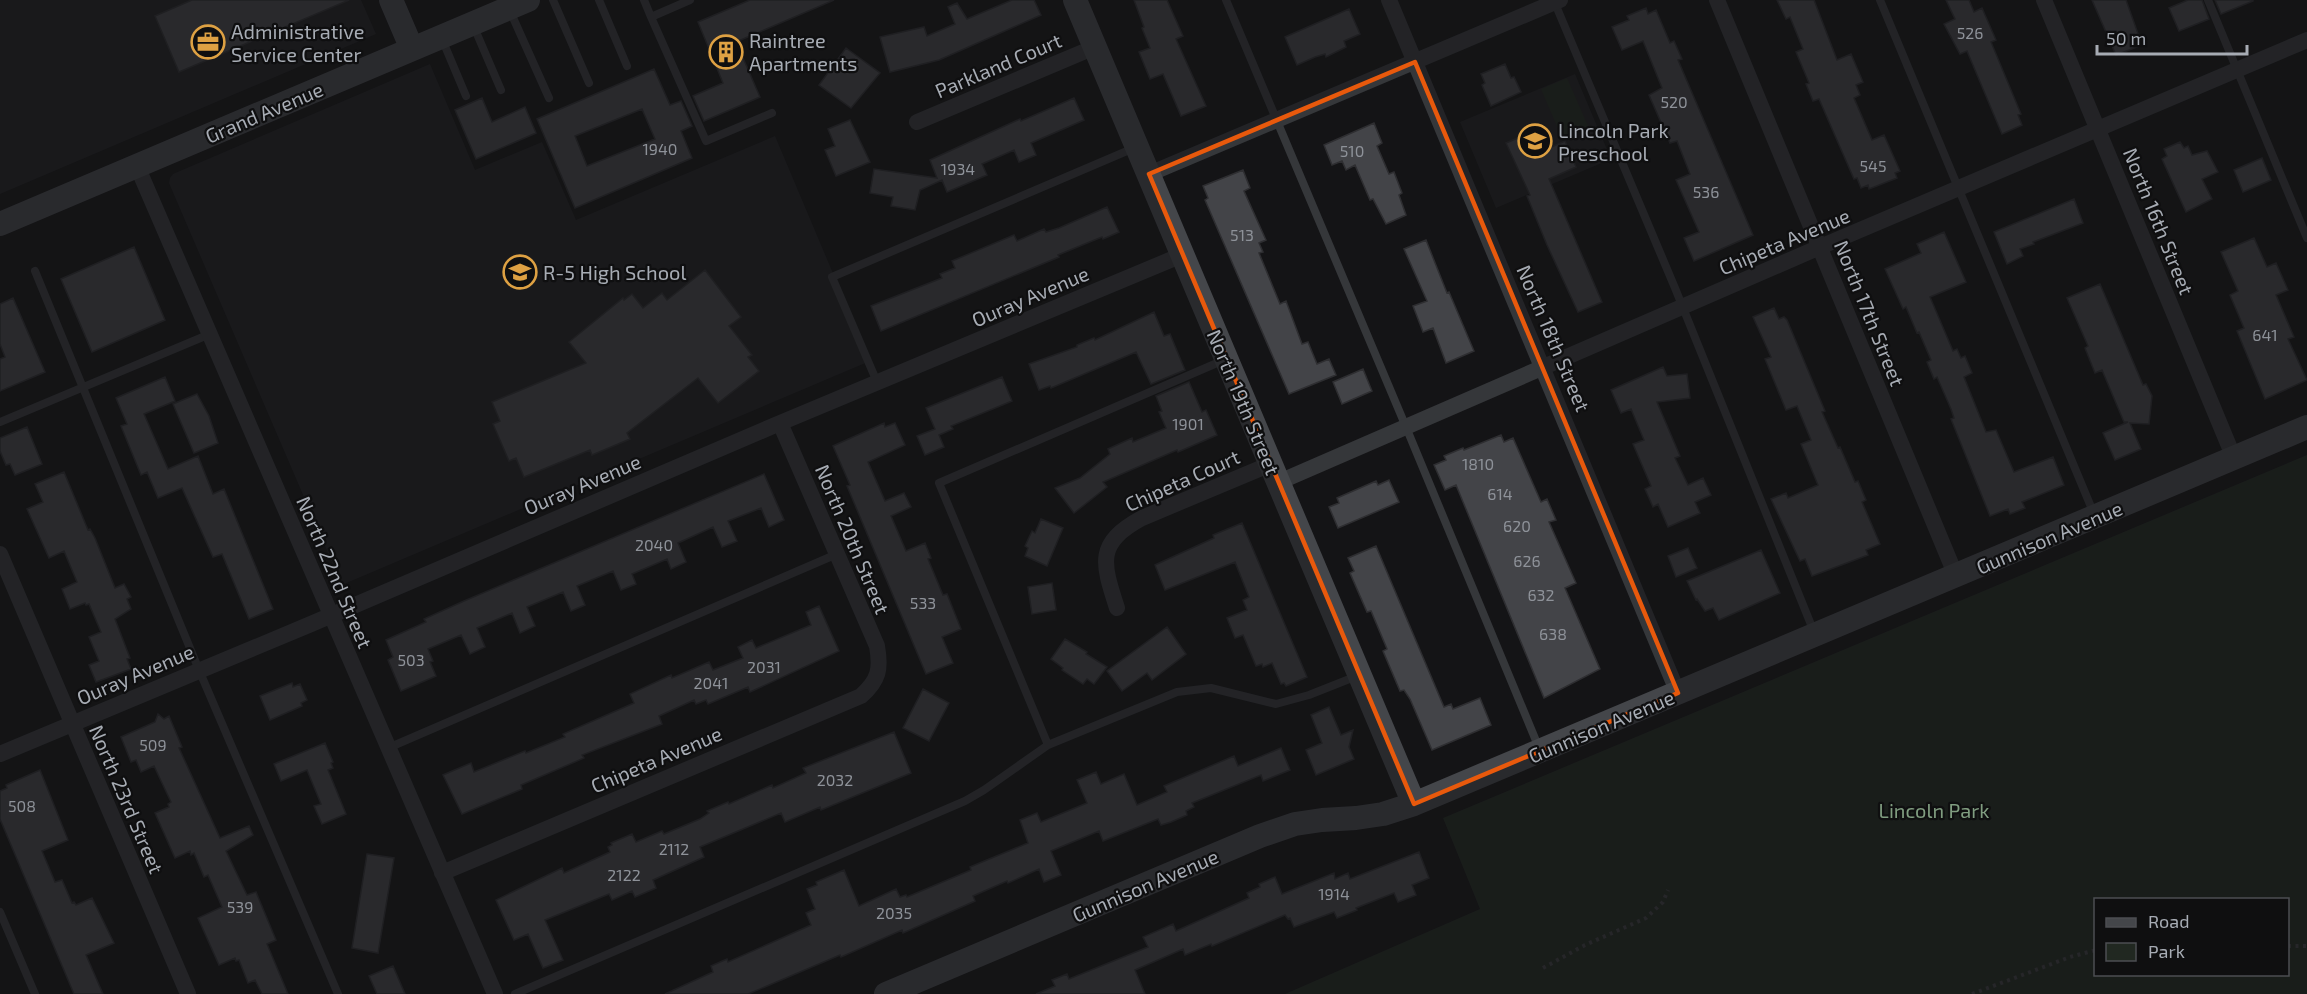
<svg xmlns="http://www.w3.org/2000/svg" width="2307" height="994" font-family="'Exo 2',sans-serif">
<rect width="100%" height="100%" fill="#141416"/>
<!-- built -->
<path fill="#202022" d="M0,0H361L376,34L0,194Z
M430,64L475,170L542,142L576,220L775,136L870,361L344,584L341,583L169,183L170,178L173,174Z
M1575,74L1611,159L1496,208L1460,122Z"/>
<!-- green -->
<path fill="#212821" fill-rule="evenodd" d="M1567,78L1588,126L1562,138L1541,89Z
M2307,455V994H1285L1480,909L1443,818ZM2096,900H2288V974H2096Z"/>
<!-- building -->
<path fill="#434448" stroke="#2e2e31" stroke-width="1.5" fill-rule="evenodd" d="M192,0H349L179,72L155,16Z
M750,0H834L736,42L760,97L704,121L693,96L723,83L698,22Z
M1012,0H1034L1041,15L939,60L890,72L880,37L924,27L927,36L955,24L948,7L957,3L967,19Z
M1134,0H1167L1183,36L1176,39L1206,106L1181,116L1163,74L1150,79L1139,52L1150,48L1142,28L1144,27Z
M1777,0H1814L1837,60L1851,54L1863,82L1856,85L1860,95L1854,98L1872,140L1884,135L1900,171L1895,173L1897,178L1869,189L1868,185L1861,188L1857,178L1854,179L1819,99L1813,101L1806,84L1809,83L1796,52L1803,49L1790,17L1786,19Z
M1946,0H1969L1974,12L1982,8L1996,40L1991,42L2021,114L2018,115L2022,125L2002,134L1967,51L1960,54L1944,24L1955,19Z
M2092,0H2126L2142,45L2116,55Z
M2188,0H2202L2209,19L2179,31L2169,8Z
M2215,0H2253V1L2221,14Z
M1646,8L1648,14L1656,10L1670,43L1674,41L1682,59L1678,60L1753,235L1694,261L1684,238L1699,232L1676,180L1690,174L1677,141L1670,143L1649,95L1662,88L1643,41L1622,50L1612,27L1629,20L1627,16Z
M1349,9L1360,34L1344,41L1346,47L1326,57L1325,54L1315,57L1297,65L1285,37Z
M846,48L880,73L851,108L819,85Z
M1505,64L1511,78L1514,77L1521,92L1491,106L1482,85L1485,83L1481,74Z
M654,69L670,105L681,101L692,126L681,131L692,158L575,208L537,119ZM642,109L655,139L587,166L575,136Z
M482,98L492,122L525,107L536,133L476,159L455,110Z
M1074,98L1084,120L1031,143L1036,155L1019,162L1014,150L982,164L987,175L947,192L942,180L920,190L915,210L891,206L893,197L870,193L874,169L937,178L930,160L1020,119L1021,121Z
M850,120L870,162L836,176L825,150L835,146L828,129Z
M1374,123L1382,143L1377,146L1389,174L1394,172L1402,193L1399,195L1406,215L1386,224L1373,199L1370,200L1355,165L1346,170L1342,161L1332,165L1324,145Z
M1537,130L1545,150L1565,141L1576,167L1549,179L1602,302L1578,312L1547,245L1527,196L1530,195L1506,143Z
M2180,142L2184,148L2188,146L2192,155L2207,151L2218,172L2202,179L2212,199L2186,212L2162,159L2167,156L2164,149Z
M2262,158L2271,180L2243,192L2234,170Z
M1243,170L1250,188L1244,191L1266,240L1259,243L1263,252L1259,253L1280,304L1286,301L1302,344L1308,342L1317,364L1329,359L1336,375L1289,394L1205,200L1208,198L1203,186Z
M2074,199L2083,223L2033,242L2034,244L2020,249L2023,256L2007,264L1994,232Z
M1107,207L1119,232L1103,239L1102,237L1092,241L1058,255L1059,257L881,331L871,306L942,278L940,274L955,268L952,261L1014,235L1017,241L1044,229L1046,232L1059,228Z
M1944,232L1966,282L1930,297L1953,351L1957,349L1961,358L1965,356L1972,373L1964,377L1986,432L1996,430L2014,472L2053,457L2064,485L2022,502L2025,508L2010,514L2008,509L1990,516L1951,419L1954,418L1951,409L1937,377L1934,379L1927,362L1931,360L1919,332L1917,333L1906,307L1903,309L1885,269L1921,253L1917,244Z
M2254,238L2267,267L2276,263L2288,290L2276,295L2294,337L2288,339L2307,380L2265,399L2237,331L2244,328L2230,295L2238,291L2221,252Z
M1426,240L1447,293L1449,292L1474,351L1446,363L1433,328L1423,332L1413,306L1427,301L1404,249Z
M134,247L165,320L92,352L61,279Z
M705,270L741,317L729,326L752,355L748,357L759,371L718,403L698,378L627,433L630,439L592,455L590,450L524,477L516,458L509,461L493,424L500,421L492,402L586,363L569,342L623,298L624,300L632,294L643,308L662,293L667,300Z
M2100,284L2143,385L2146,384L2152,396L2149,424L2130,423L2141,449L2115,460L2103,433L2128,422H2124L2102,370L2095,373L2085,348L2088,346L2067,298Z
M13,298L45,372L0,391V359L5,357L0,344V304Z
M1774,308L1779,319L1784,317L1787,320L1825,411L1822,412L1838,448L1840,447L1855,482L1858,481L1866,500L1862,502L1880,544L1866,550L1868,555L1812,576L1805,559L1800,561L1771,499L1786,493L1788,498L1818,485L1801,444L1811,440L1797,406L1786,410L1765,359L1771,357L1753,317Z
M1154,312L1164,336L1170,334L1185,370L1151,384L1136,352L1051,388L1050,386L1039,390L1029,364L1077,347V345L1094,338L1095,340Z
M1663,367L1667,376L1687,374L1690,398L1657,402L1680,456L1675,458L1688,485L1703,478L1711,495L1695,502L1700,513L1668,527L1658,504L1653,507L1645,489L1651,486L1633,444L1644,440L1631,409L1621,413L1611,390Z
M1363,369L1372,391L1342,404L1333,382Z
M165,377L175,401L144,414L168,469L198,456L213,494L224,489L273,609L249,619L222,554L213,557L182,488L158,498L147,472L141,475L121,426L127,424L116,398Z
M1002,377L1012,401L951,426L953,429L939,435L944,447L925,455L917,436L935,429L926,408Z
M1189,382L1202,412L1206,410L1217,435L1178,452L1177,450L1103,482L1107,487L1074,513L1055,488L1080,478L1110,454L1108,449L1132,438L1133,442L1166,428L1159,412L1162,411L1156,396Z
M197,394L209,416L218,443L194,453L173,404Z
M884,423L885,427L895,423L905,445L868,462L885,501L904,493L911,507L891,516L906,551L925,543L931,558L928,559L943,595L947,594L961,629L942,637L953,663L926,674L847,486L850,485L833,446Z
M27,427L42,464L15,475L10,464L6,465L0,451V438Z
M1501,435L1504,442L1513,438L1541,502L1547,499L1556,520L1549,522L1576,583L1565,588L1600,669L1544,698L1456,485L1445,490L1434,465L1446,460L1444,456L1463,448L1464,450Z
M64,472L88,530L90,529L95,538L115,588L124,584L131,597L127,599L131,609L115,619L130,658L127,659L131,669L96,682L89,665L99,661L89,637L101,632L89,604L86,605L85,603L70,609L62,589L77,582L64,551L49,558L27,509L43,502L35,484Z
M764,474L784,520L769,527L761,508L728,521L737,541L722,547L713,527L678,543L686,562L671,569L667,559L632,574L636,584L621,590L613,571L577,586L585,605L571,611L563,592L527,607L535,626L520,633L512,613L477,628L485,647L470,654L461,635L428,649L433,661L430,662L436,676L401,691L388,660L393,657L386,640L426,622L424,619L464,601Z
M1389,480L1399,502L1338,528L1329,507L1339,503L1337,498L1376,481L1378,485Z
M1041,519L1063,528L1047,566L1025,556L1028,548L1025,546L1032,531L1035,533Z
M1242,523L1307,677L1286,686L1284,683L1281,684L1272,663L1263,667L1262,664L1256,666L1243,635L1235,638L1227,618L1247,610L1243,600L1249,597L1235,562L1165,590L1155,565L1214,538L1213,535Z
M1376,546L1444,707L1451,704L1453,709L1480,698L1491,725L1432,750L1410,699L1404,690L1400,691L1383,651L1387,649L1371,611L1367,612L1350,573L1354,571L1348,558Z
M1688,548L1697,568L1676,577L1668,556Z
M1761,550L1780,593L1719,620L1713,608L1705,611L1697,599L1696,600L1687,581Z
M1052,583L1056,610L1032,614L1028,587Z
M819,606L839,651L750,692L748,687L708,704L706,700L696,704L694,700L659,716L662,724L582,755L584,758L521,785L522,789L462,814L443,775L471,763L474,772L525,751L526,753L565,737L563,734L634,703L630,694L671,675L672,678L709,662L713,670L743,658L738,647L752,640L756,648L811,625L806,612Z
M1167,627L1186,654L1152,680L1147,673L1122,691L1107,671Z
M1065,639L1087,652L1086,654L1107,667L1094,684L1087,679L1083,684L1062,670L1063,668L1051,659Z
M292,683L293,687L300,684L307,700L301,703L302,706L270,720L260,696Z
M923,689L949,703L929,741L903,728Z
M1329,707L1341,735L1353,730L1349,747L1354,759L1316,775L1306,750L1322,743L1311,715Z
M158,714L164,719L169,716L182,747L179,748L220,838L249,826L253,835L226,851L247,895L256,892L276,940L267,944L288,994H262L255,980L248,983L239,960L236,961L235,958L219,965L198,918L222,907L208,875L204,877L194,853L191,855L190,851L175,858L155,813L169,807L168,804L171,802L162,783L154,766L141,772L136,760L131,762L121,737L155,722Z
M894,732L911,773L821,810L820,807L785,822L781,813L700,847L704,857L653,880L656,888L635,897L632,891L612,900L609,894L545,920L563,960L543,968L528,934L514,940L496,900L562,868L564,873L610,852L608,847L612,845L611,843L632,834L636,842L662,831L664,834L700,819L709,813L707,811L728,802L729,804L772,785L773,788L806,773L803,768Z
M325,743L333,762L331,763L333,768L328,770L346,814L322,824L314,806L321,804L307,770L281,781L274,764Z
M1281,748L1290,770L1263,781L1261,775L1192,803L1194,807L1186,811L1187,815L1171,822L1161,825L1158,819L1103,841L1099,831L1051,851L1061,875L1044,882L1039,869L1008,883L1007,881L973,896L975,901L903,933L902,930L841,957L840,955L748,994H665L713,972L711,966L727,959L728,962L811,925L806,913L815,909L807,889L817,885L816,882L844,870L859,906L896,889L900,897L906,895L907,897L971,870L970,867L1028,843L1020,820L1037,813L1041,822L1087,803L1077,780L1096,772L1101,784L1124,774L1137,805L1167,792L1164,786L1234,756L1238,766Z
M40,770L68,840L42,851L55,882L62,880L72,903L74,902L76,905L92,898L114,943L86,955L103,994H74L0,819V791L7,788L6,785Z
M1419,852L1429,878L1412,885L1416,895L1398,902L1394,893L1356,908L1357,910L1337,918L1334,912L1294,927L1290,918L1288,919L1285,915L1212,946L1211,944L1185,955L1183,949L1135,970L1145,994H1036L1055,986L1052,980L1067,974L1069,979L1148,947L1143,937L1173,924L1176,931L1249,898L1247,893L1260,887L1259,884L1275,877L1282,894L1334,873L1335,879L1348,873L1350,879Z
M367,854L394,858L378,953L352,948Z
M393,966L405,994H377L369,976Z"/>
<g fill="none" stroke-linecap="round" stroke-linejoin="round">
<!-- path -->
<path stroke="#3c3d41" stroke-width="4" stroke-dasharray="3 4.5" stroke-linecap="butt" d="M2288,946H2307
M1543,968L1585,945L1646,918L1663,902L1668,890
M1972,994L2070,957L2096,950"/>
<!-- lane -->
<path stroke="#35373a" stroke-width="8" d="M553,0L589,83
M599,0L627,66
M644,0L651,17L690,0
M1226,0L1406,427L1539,748
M1880,0L2094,514
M2208,0L2307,238
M1554,1L1675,288L1814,632
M510,11L549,98
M651,17L706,141L772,113
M474,27L501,90
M442,39L466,96
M35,271L199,670L338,994
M877,382L832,277L1134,148
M0,422L210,334
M1048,745L939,483L1224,360
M388,748L837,554
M0,912L35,994
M515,994L965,801L984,790L1048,745L1177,692L1211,688L1276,704L1309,695L1357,676"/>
<!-- street -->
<path stroke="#35373a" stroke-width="16" d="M1389,0L1678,693
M1717,0L1956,576
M2044,0L2234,458
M917,122L1095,47
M137,166L495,994
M1149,174L1560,0
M1279,482L1820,247L2307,40
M0,554L188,994
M1117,608C1102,562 1096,543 1142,518L1271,464
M0,754L311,624L780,423L1182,255
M442,873L861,696C879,680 881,669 877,646L780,423"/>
<!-- secondary -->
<path stroke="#44464a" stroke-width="24" d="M391,0L412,49
M1075,0L1414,804
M0,224L528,0
M886,994L1260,836L1295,824L1322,820L1356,818L1383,814L1414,804L2307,427"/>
</g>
<!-- marked area -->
<path d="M0 0H2307V994H0ZM1415,62L1678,693L1414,804L1149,174Z" fill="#141416" fill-opacity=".55" fill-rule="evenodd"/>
<path fill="none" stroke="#e8590c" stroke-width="4.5" stroke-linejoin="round" d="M1415,62L1678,693L1414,804L1149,174Z"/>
<!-- icons -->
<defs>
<g id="office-ring" transform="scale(1.725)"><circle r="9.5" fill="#0f0f10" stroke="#dea143" stroke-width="1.5"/><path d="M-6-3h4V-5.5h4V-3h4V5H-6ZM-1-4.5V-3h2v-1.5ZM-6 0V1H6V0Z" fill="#dea143"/></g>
<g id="building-ring" transform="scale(1.725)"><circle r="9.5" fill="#0f0f10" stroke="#dea143" stroke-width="1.5"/><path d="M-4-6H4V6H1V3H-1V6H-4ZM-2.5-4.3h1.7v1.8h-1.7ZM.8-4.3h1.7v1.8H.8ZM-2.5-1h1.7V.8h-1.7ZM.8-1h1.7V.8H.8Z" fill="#dea143"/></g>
<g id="school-ring" transform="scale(1.725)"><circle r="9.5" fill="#0f0f10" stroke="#dea143" stroke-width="1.5"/><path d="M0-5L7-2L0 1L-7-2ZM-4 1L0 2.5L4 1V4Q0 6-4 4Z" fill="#dea143"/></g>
</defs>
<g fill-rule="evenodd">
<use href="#office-ring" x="208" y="42"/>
<use href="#building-ring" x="726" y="52"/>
<use href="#school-ring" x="1535" y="141"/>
<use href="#school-ring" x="520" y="272"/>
</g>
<g text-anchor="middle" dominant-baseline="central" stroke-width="4.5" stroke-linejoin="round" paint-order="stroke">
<!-- number labels -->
<g font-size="16" fill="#8e9299">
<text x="1970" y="32">526</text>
<text x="1674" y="101">520</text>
<text x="660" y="148">1940</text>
<text x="1352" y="150">510</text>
<text x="1873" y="165">545</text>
<text x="958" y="168">1934</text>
<text x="1706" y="191">536</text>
<text x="1242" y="234">513</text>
<text x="2265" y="334">641</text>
<text x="1188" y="423">1901</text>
<text x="1478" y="463">1810</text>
<text x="1500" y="493">614</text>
<text x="1517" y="525">620</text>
<text x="654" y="544">2040</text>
<text x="1527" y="560">626</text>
<text x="1541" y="594">632</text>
<text x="923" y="602">533</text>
<text x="1553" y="633">638</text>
<text x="411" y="659">503</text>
<text x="764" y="666">2031</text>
<text x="711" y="682">2041</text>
<text x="153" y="744">509</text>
<text x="835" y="779">2032</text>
<text x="22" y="805">508</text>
<text x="674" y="848">2112</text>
<text x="624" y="874">2122</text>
<text x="1334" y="893">1914</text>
<text x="240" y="906">539</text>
<text x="894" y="912">2035</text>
</g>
<!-- poi labels -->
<g font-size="20" fill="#a7acb4" stroke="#0f0f10" text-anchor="start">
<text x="231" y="31">Administrative<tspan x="231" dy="23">Service Center</tspan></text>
<text x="749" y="40">Raintree<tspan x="749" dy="23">Apartments</tspan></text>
<text x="1558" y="130">Lincoln Park<tspan x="1558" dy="23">Preschool</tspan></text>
<text x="543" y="272">R-5 High School</text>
</g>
<!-- street labels -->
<g font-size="20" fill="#a7acb4" stroke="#0f0f10">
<text transform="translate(998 65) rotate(-23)">Parkland Court</text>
<text transform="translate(264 112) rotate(-23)">Grand Avenue</text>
<text transform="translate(2159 221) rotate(68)">North 16th Street</text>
<text transform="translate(1784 241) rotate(-23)">Chipeta Avenue</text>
<text transform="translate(1030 296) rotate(-23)">Ouray Avenue</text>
<text transform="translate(1870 313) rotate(68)">North 17th Street</text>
<text transform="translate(1554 338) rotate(67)">North 18th Street</text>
<text transform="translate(1244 402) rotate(67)">North 19th Street</text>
<text transform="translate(1182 480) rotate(-24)">Chipeta Court</text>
<text transform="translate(582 484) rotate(-23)">Ouray Avenue</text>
<text transform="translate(2049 537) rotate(-23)">Gunnison Avenue</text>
<text transform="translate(853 539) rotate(67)">North 20th Street</text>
<text transform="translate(335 572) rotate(67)">North 22nd Street</text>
<text transform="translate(135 674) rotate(-23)">Ouray Avenue</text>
<text transform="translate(1601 726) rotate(-23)">Gunnison Avenue</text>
<text transform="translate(656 759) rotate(-23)">Chipeta Avenue</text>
<text transform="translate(127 799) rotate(67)">North 23rd Street</text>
<text transform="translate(1145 885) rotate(-23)">Gunnison Avenue</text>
</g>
<!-- park labels -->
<g font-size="20" fill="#809d80" stroke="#0f0f10">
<text x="1934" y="810">Lincoln Park</text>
</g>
</g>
<!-- legend -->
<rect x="2094" y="898" width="195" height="78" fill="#0f0f10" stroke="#4c4e52" stroke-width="1.5"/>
<rect x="2106" y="918" width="30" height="9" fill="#44464a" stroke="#4c4e52" stroke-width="1.5"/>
<text x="2148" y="928" font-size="18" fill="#a7acb4">Road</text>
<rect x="2106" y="943" width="30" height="18" fill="#212821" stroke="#4c4e52" stroke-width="1.5"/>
<text x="2148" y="958" font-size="18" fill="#a7acb4">Park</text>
<!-- scale -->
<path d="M2097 45v9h150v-9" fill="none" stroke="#a7acb4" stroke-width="3"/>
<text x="2106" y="45" font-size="18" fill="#a7acb4" stroke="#0f0f10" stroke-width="4.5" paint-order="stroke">50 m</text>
</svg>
